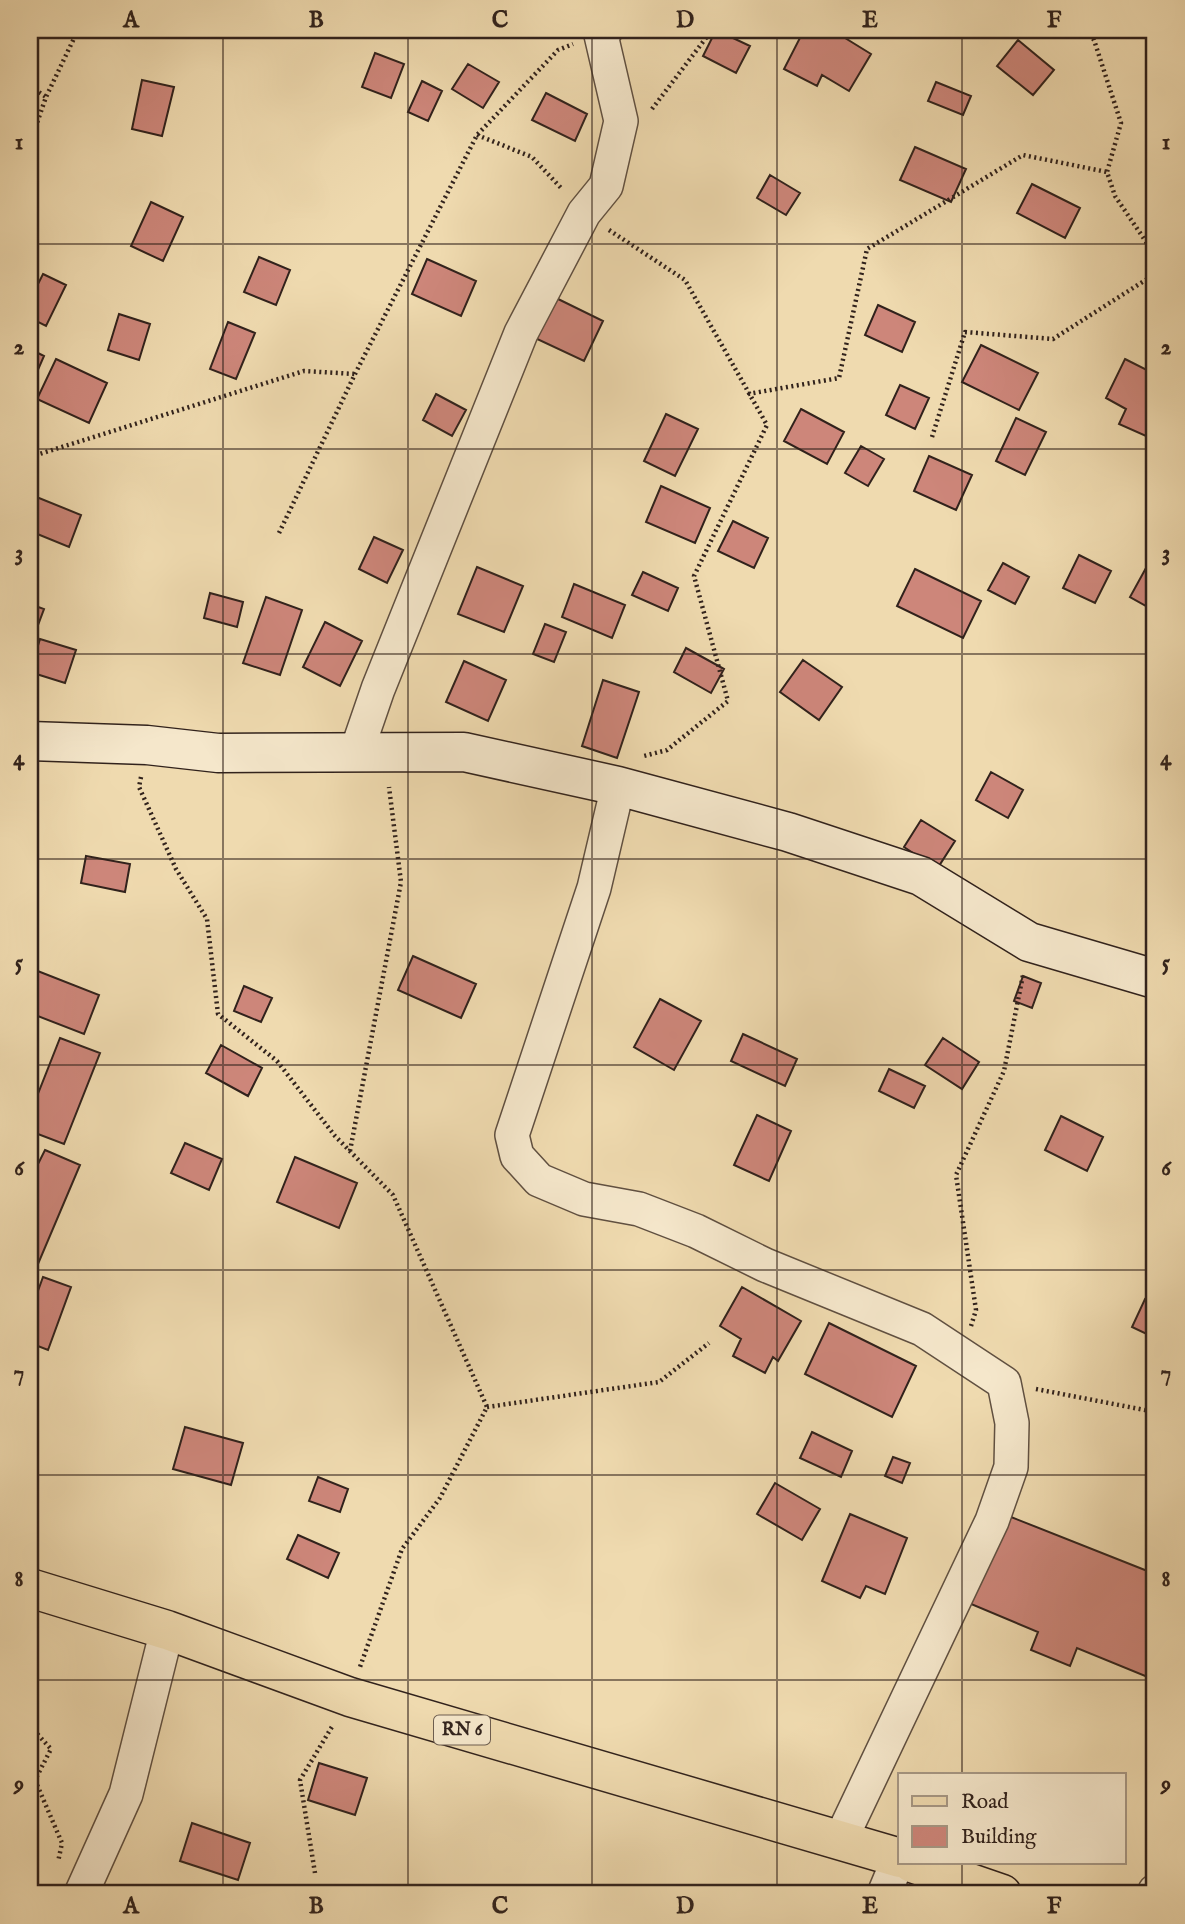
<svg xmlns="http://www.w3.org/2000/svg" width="1185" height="1924" font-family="'IM FELL English',serif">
<rect width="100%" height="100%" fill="#efdaaf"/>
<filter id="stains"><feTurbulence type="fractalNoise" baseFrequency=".00286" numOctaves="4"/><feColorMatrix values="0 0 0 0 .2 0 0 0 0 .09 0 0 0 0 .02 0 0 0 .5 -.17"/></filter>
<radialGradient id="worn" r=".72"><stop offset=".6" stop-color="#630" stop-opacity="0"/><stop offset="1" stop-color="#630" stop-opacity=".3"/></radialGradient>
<!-- building -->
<path fill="#cd867a" stroke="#31221c" stroke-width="2" d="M716,30L750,46L736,73L703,56Z
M804,30H832L871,54L849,91L822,75L817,86L784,69Z
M1018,40L1054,70L1033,95L997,66Z
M375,53L404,64L391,98L362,87Z
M468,64L499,82L483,108L452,89Z
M142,80L174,87L162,136L132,129Z
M422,81L442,91L428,121L408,112Z
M936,82L971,96L963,115L928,101Z
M546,93L587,114L575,141L532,120Z
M915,147L966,169L951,202L900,180Z
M770,175L800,193L786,215L757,198Z
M1032,184L1080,208L1065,238L1017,213Z
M151,202L183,217L163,261L131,246Z
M259,257L290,270L276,305L244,292Z
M427,259L476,281L461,316L412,294Z
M43,274L66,285L46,326L30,318V300Z
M554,297L603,321L584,361L535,338Z
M878,305L915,322L902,352L865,335Z
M119,314L150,324L139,360L108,350Z
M228,322L255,333L236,379L210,369Z
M981,345L1038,373L1019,410L962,382Z
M30,349L44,356L30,388Z
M56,359L107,383L89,423L37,399Z
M1125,359L1155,374V440L1119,424L1126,409L1106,398Z
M900,385L929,398L915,429L886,415Z
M436,394L466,410L452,436L423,420Z
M801,409L844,432L827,464L784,441Z
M666,414L698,429L675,476L644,461Z
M1016,418L1046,432L1025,475L996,461Z
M861,446L884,459L868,486L845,473Z
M929,456L972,475L956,510L914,491Z
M661,486L710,508L695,543L646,522Z
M34,496L81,515L69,547L30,531V507Z
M733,521L768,538L754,568L718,551Z
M374,537L403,550L387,583L359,569Z
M1079,555L1111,571L1095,603L1063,588Z
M1003,563L1029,577L1015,604L988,590Z
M477,567L523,586L504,632L458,614Z
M1146,568L1155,574V611L1130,597Z
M915,569L981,601L963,638L897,606Z
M643,572L678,588L668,611L632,595Z
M574,584L625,605L612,638L562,617Z
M210,593L243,602L237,627L204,618Z
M266,597L302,610L280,675L243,663Z
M30,604L44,609L32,641L30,640Z
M325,622L362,641L340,686L303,667Z
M545,624L566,632L554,662L533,654Z
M40,639L76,650L65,683L30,672Z
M686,648L724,669L711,693L674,672Z
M803,660L842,687L819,720L780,692Z
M464,661L506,680L488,721L446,702Z
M603,680L639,692L617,758L582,746Z
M991,772L1023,790L1008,818L976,800Z
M921,820L955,841L937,869L904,847Z
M86,856L130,864L125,892L81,883Z
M413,956L476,984L461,1018L398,990Z
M30,968L99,995L84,1034L30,1013Z
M1023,976L1041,983L1032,1008L1014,1001Z
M244,986L272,998L261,1022L234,1011Z
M660,999L701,1021L674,1070L634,1047Z
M743,1034L797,1059L785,1086L731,1061Z
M60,1038L100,1053L64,1144L30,1131V1114Z
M943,1038L979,1062L962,1089L925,1065Z
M221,1045L262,1068L248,1096L206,1073Z
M889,1069L925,1086L914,1108L879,1091Z
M757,1115L791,1131L769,1181L734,1165Z
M1061,1116L1103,1137L1087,1171L1045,1150Z
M185,1143L222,1159L209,1190L171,1173Z
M45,1150L80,1165L38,1264L30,1261V1180Z
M295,1157L357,1183L339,1228L277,1202Z
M43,1277L71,1287L48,1350L30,1343V1313Z
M742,1287L801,1321L778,1361L773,1357L765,1373L733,1356L741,1339L720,1326Z
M1145,1299L1155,1304V1338L1132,1327Z
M829,1323L916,1366L892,1417L805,1374Z
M185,1427L243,1443L231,1485L173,1469Z
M812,1432L852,1451L841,1477L800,1458Z
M893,1457L910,1463L902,1483L885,1476Z
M318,1477L348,1489L340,1512L309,1501Z
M775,1483L820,1509L802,1540L757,1514Z
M850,1514L907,1538L885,1594L866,1586L860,1598L822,1581Z
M1006,1515L1155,1574V1680L1077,1648L1070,1666L1031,1650L1038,1632L971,1604Z
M298,1535L339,1553L328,1578L287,1559Z
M319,1763L367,1778L355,1815L308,1800Z
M192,1823L250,1843L238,1880L180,1861Z"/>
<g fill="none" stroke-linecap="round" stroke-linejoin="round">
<!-- street casing -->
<g stroke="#605041" stroke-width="36">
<path id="street" d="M357,750L378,689L521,333L584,213L606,186L621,121L601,35L606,30
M618,786L594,888L512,1135L517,1156L539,1180L584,1199L639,1209L696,1231L765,1265L922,1329L1004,1383L1012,1423L1011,1467L992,1521L840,1841
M81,1894L126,1794L167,1630
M884,1894L899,1858
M1154,1894L1155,1891"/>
</g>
<!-- secondary casing -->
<g stroke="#31221c" stroke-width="41">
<path id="secondary" d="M30,741L147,745L218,753L464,752L618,786L788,832L921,876L1029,942L1155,979"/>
</g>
<!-- primary casing -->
<g stroke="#31221c" stroke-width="41">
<path id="primary" d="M30,1588L167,1630L350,1697L900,1858
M912,1863L1002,1894"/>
</g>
<!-- path -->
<path stroke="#31221c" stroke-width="4.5" stroke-dasharray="2 3.5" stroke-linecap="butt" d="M1086,30L1094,40L1121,123L1107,172L1115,196L1155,255
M30,86L46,97
M652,109L712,30
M477,135L532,157L563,190
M30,143L46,97L78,30
M609,230L685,280L767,425L694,576L728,701L667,750L644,756
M748,394L839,378L867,249L1023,155L1107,172
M932,437L965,332L1053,339L1155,274
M30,457L304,371L355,374
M279,533L355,374L477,135L558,50L573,44
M141,777L139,787L176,869L207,919L218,1014L277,1061L335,1136L393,1195L487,1407L440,1498L402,1549L360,1667
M350,1151L401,882L389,787
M971,1326L976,1310L956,1175L1004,1071L1023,975
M1036,1389L1155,1412
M487,1407L659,1382L709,1343
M30,1726L51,1749L35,1780L62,1843L58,1862
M315,1873L300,1780L333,1725"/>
<!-- street -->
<use href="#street" stroke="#f5e7cb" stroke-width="33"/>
<!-- secondary -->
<use href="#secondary" stroke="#f5e7cb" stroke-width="38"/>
<!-- primary -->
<use href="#primary" stroke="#efdaaf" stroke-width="38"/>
</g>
<!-- grid -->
<path fill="none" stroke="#31221c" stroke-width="2" stroke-opacity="0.55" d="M223,30V1894M408,30V1894M592,30V1894M777,30V1894M962,30V1775M30,244H1155M30,449H1155M30,654H1155M30,859H1155M30,1065H1155M30,1270H1155M30,1475H1155M30,1680H1155M962,1863V1894"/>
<g text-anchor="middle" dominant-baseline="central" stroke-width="6" stroke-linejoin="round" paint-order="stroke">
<!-- shield labels -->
<rect fill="#f5e7cb" stroke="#6c5d50" stroke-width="2" x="434" y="1715.5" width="56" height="29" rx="5"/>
<g font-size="18" font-weight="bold" fill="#31221c">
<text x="462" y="1730">RN 6</text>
</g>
</g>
<!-- margin -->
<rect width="1185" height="1924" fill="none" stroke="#efdaaf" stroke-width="77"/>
<!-- legend -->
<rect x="898" y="1773" width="228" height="91" fill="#f5e7cb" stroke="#a79885" stroke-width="2"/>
<rect x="912" y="1796" width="35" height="10" fill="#efdaaf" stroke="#a79885" stroke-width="2"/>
<text x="961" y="1808" font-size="21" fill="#31221c">Road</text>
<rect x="912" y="1826" width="35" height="21" fill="#cd867a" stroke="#a79885" stroke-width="2"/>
<text x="961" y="1843" font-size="21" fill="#31221c">Building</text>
<rect x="38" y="38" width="1108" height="1847" fill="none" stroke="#31221c" stroke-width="2.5"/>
<g font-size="23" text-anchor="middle" font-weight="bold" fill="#31221c">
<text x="131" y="27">A</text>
<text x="316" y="27">B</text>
<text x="500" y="27">C</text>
<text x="685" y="27">D</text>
<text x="870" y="27">E</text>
<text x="1054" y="27">F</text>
<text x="19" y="149">1</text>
<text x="1166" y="149">1</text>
<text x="19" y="354">2</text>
<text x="1166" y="354">2</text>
<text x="19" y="560">3</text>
<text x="1166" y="560">3</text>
<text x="19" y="765">4</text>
<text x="1166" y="765">4</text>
<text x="19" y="970">5</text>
<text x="1166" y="970">5</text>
<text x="19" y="1175">6</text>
<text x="1166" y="1175">6</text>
<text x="19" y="1380">7</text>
<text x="1166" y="1380">7</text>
<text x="19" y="1586">8</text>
<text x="1166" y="1586">8</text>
<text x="19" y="1791">9</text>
<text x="1166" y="1791">9</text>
<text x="131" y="1913">A</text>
<text x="316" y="1913">B</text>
<text x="500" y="1913">C</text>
<text x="685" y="1913">D</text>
<text x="870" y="1913">E</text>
<text x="1054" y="1913">F</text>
</g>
<rect width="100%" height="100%" filter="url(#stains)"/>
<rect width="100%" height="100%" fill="url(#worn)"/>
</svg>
